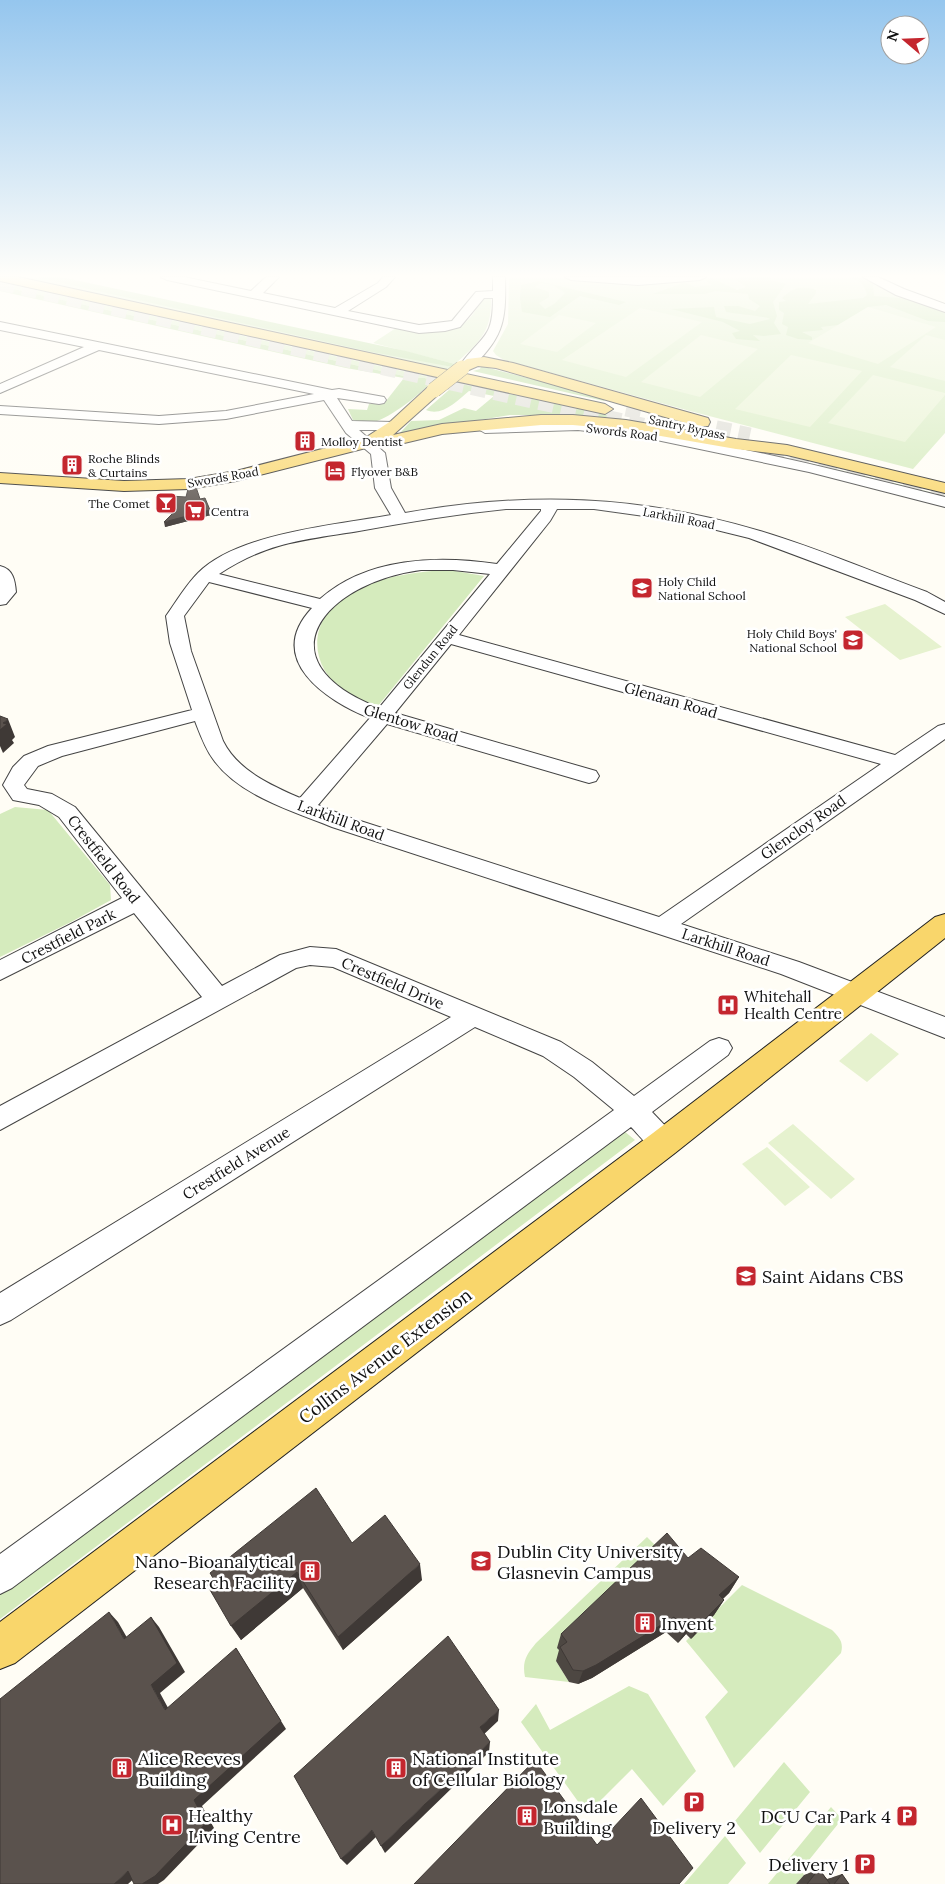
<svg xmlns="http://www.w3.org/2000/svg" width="945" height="1884" font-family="Lora,serif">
<rect width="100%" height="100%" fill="#fffdf5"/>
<!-- green -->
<path fill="#d5ebbd" d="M15,277H35L452,367L447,371L405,362L399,358L379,356Z
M509,277H557L586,282L627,284L724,277H864L945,308V433L913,469L690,411L504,360L496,355L493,351L508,324Z
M0,282L434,378L430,382L425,378H413L0,286Z
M483,298H491C492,332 479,343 455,364L373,343L396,328C411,330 444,332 458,327C470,322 477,308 483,298Z
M632,428C737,446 841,469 945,496V499Z
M432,571H455L484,576L378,706C368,702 355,699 346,693C308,666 307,621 347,595C372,579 403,574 432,571Z
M15,807L48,810L110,885L111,900L71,922L0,957V814Z
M624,1131L635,1140L0,1619V1593Z
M647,1537L660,1550L558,1648L563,1655L556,1661L569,1682L525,1677C522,1662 526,1655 536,1643Z
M742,1585L832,1630C839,1637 844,1642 841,1653L734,1768L705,1717L728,1692L686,1641Z
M629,1686L648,1694L696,1771L663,1806L632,1769L587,1814L521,1722L536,1704L550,1730Z
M784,1762L810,1792L760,1853L735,1821Z
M831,1807L842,1819L801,1870L804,1875L796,1884H768Z
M725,1836L746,1863L728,1884H684Z"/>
<!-- forest -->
<path fill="#b9dc9c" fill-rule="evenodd" d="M35,277H61L406,351L455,364L452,367L367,351Z
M741,277H771V280L786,284L773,302L777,316L774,323L781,334L764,336L753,335L760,341L736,339L732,333L740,331L723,322L671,309L714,307L716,317L750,324L770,319C765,316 736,314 726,312L724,306H738L755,311L760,306L749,299L748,294L715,291L705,294H653L685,282L695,287L712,285L706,281L712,278L737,290L746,287L736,280Z
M848,277H859L873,283L874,296L913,299L945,310V322L928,321L886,305L868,307L838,325L821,327L823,330L802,332L812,337V340L798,339L786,335L788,327L782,324L784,313L779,310V302L786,301L782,298C793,288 801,285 816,290V293L808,304L863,298L867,295C865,284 858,279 848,277Z
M538,281L626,302L619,305L580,296L550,317L522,312L520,298L521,285ZM541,283L553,285L565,293L554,304L545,309L539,303L549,297V292L535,287Z
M0,286L413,378H425L431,382C420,395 385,422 369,423C364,423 358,421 353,420L348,409L367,410L369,404L386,401L404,378L346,368L0,291Z
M481,366L606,398L604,401L473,371L480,369Z
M457,383L617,417L614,419L577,415H510L400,433L411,421L439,420L464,408L476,411L494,396L469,391C457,401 442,417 426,410Z"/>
<!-- pitch -->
<path fill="#e6f2cf" d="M868,307L936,327L878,364L808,343Z
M640,308L702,322L626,377L562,360Z
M559,315L596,323L557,352L520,344Z
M701,335L758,349L700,397L641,382Z
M926,335L945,340V381L890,367Z
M791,355L862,371L810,427L735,409Z
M873,375L945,393V395L905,442L828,423Z
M885,604L942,647L900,660L845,617Z
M871,1033L899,1054L867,1082L839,1061Z
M793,1124L855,1179L831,1199L768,1143Z
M767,1147L810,1187L785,1206L742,1164Z"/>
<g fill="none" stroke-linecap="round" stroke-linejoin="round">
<!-- highway-tunnel-far1 -->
<path stroke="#dbdad3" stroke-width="15" stroke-dasharray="15 8" stroke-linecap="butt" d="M0,283L646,426
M626,409L750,435
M724,444L796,460"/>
<!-- highway-tunnel -->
<path stroke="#dbdad3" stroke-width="19" stroke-dasharray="19 10" stroke-linecap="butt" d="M790,459L945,493"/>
<!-- minor casing -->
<g stroke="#444" stroke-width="2">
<path id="minor" d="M161,277H184L251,291L266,277H279L263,293L335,308L378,283L383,277H395L386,287L348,311L419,325L452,321L476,292L493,291V277H505C506,317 505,335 475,364L470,365L463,361C484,334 493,337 493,298H484L460,327L445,331L419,333L167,280Z
M565,277H706L700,280L638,285L571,280Z
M863,277H878L904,289L945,304V312L896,295Z
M0,322L332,390L339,389L384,397L386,400L384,403L379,404L337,398L352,421L392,422L399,426L392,430H359L385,453L391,488L405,513C529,491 639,495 760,531C817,548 872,572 927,592L945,602V614L915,600L749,538L680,521L594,509H557L550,521L459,635L895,755L938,726L945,724V739L681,924L799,962L945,1017V1038L781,974L332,827C293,811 239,796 213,759C205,748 200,734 195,721L62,756L38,766L24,785L27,789L52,794L75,807L222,986L280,955L310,947L336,949L561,1042L592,1062L634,1096L710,1041L719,1038L728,1041L732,1048L728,1055L652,1112L674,1135L678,1143L674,1151C654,1158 644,1140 631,1127L12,1588L0,1594V1554L614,1110L574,1077L543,1056L475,1027L11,1320L0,1325V1293L451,1017L333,967L310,965L296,968L0,1130V1106L202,997L134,913L0,980V960L122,898L59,817L39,805L13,800L3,785L13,767L24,756L48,746L192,710L170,643L166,616C176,602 186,585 198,573C238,533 336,525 391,515L375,488L371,454L346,433L324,400L226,419L159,424L0,414V406L159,416L226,411L314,394L99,350L0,393V384L84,347L0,330ZM506,509H541V511L497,564C438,555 367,557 320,599L219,574C267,542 304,540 359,531C408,522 457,514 506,509ZM421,570H453L490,574L379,708C257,660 327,582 421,570ZM209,582L312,608C264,659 326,701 370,718L300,798C271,785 238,771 223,741L191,651L184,616ZM451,644L881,764L659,917L348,817L318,805L387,724L582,781L589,783L596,781L599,776L596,771L395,713Z
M578,422C702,436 824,467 945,497V507L809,472L647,438L578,430L485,433L478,429L485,425Z
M0,566C13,569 15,580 16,592L6,604L0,605Z"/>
</g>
<!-- major casing -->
<g stroke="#222" stroke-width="2">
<path id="major" d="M0,277H18L605,404L613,409L605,414L0,281Z
M484,357L513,363L708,418L710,422L708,426H696L496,368L478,366L462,373L454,368L467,359Z
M434,385L442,390L440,393L393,435L442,424L541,415H573L626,420L736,439L787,445L945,483V493L787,455L736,449L626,430L573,425H541L442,434L400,444L366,448L236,481L189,489L124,491L0,483V473L124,481L189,479L236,471L365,438L391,421L428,387Z
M945,914V938L675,1153L15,1663L0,1669V1622L653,1133L935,917Z"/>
</g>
<!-- minor -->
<use href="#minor" fill="#fff" fill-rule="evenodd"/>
<!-- major -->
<use href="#major" fill="#f9d66b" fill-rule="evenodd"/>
<!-- major-bridge casing -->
<g stroke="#222" stroke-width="16" stroke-linecap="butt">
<path id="major-bridge" d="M434,390L462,368"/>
</g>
<!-- major-bridge -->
<use href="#major-bridge" stroke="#f9d66b" stroke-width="15"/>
</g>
<!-- wall -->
<path fill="#4d4742" d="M200,499L210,510L211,515L165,527L172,514L164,513L163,508Z
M352,1543L422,1580L343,1650L303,1588L241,1640L206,1583Z
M688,1558L739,1577L729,1593L723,1599L724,1600L714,1615L691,1639L686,1634L678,1643L666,1632L592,1678L578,1684L569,1682L556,1661L559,1650L557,1648L561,1634Z
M819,1869L827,1879L842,1874L849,1884H796L804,1875Z"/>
<!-- shaded-wall -->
<path fill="#3f3936" d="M210,510L211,515L165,527L164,522Z
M8,719L15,737L12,740L14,743L3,753L0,746V730L3,723Z
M420,1564L422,1580L343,1650L338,1637Z
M297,1572L303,1588L241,1640L231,1626Z
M739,1577L729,1593L710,1610L719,1595Z
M724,1600L714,1615L691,1639L699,1625Z
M109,1612L118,1622L133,1648L124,1639Z
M151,1617L159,1627L185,1672L160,1693L173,1717L165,1710L151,1685Z
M674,1617L666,1632L592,1678L578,1684L583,1671Z
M695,1619L686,1634L678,1643L686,1629Z
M236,1648L286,1729L202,1806L214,1828L164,1880L158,1884H142L194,1800Z
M499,1710L498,1721L480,1738V1727Z
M490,1742L489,1752L385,1853L381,1846Z
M372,1830L376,1837L347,1865L341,1859Z
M128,1871L138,1875L128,1884H114Z"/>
<!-- building -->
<path fill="#5a524d" stroke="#3f3936" d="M195,484L200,499L205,498L210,510L164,522L177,509L163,508L170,496L186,497L189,485Z
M0,716L8,719L3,723L7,724L0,730Z
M316,1488L352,1543L385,1515L420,1564L338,1637L297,1572L231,1626L206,1583L213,1578L210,1573Z
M667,1533L688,1558L701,1548L739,1577L719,1595L724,1600L699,1625L695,1619L686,1629L674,1617L596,1665L583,1671L573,1670L560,1647L567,1642L561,1634Z
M109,1612L124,1639L151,1617L177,1663L151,1685L165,1710L236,1648L281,1721L194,1800L206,1823L155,1876L142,1884H134L128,1871L114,1884H0V1699Z
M448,1636L499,1710L480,1727L490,1742L381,1846L372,1830L341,1859L294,1776Z
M535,1760L597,1845L641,1798L693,1868L679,1884H414Z
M819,1869L830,1884H807Z
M842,1874L849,1884H834Z"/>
<!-- sky -->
<linearGradient id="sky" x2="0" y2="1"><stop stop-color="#95c6ee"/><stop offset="0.51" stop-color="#fffefa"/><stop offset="1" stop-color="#fffefa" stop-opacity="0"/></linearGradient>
<rect width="945" height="541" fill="url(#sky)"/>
<!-- icons -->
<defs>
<g id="building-square" transform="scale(1.125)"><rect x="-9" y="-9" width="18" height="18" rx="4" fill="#c4262e" stroke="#fff"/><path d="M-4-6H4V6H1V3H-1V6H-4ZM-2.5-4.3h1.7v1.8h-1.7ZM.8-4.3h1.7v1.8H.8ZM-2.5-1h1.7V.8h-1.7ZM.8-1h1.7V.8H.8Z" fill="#fff"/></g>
<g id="hotel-square" transform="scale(1.125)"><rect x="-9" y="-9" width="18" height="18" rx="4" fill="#c4262e" stroke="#fff"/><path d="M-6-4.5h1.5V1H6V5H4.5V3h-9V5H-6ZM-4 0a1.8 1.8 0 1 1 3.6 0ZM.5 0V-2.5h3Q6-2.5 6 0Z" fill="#fff"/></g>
<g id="bar-square" transform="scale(1.125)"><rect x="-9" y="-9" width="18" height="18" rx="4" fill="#c4262e" stroke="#fff"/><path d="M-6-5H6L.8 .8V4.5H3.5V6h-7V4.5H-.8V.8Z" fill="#fff"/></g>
<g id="supermarket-square" transform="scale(1.125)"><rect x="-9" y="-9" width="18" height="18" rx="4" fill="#c4262e" stroke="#fff"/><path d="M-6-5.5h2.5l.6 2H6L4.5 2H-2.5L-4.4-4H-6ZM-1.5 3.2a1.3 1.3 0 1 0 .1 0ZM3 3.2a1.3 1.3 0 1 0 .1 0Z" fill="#fff"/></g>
<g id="school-square" transform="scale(1.125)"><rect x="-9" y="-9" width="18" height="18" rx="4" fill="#c4262e" stroke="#fff"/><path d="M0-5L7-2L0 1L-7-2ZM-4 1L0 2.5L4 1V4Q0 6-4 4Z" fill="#fff"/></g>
<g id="hospital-square" transform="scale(1.125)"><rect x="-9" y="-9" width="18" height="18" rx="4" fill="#c4262e" stroke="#fff"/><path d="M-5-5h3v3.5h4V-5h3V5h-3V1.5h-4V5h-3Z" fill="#fff"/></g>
<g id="university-square" transform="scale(1.125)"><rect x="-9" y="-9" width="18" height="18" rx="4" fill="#c4262e" stroke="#fff"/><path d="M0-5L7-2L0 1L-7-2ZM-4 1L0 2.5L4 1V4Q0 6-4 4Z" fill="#fff"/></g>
<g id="parking-square" transform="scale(1.125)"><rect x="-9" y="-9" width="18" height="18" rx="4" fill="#c4262e" stroke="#fff"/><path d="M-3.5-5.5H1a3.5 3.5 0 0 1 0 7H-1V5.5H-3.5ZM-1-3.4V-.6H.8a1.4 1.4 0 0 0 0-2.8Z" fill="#fff"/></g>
</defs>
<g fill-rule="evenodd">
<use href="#building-square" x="305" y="441"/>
<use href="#building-square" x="72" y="465"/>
<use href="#hotel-square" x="335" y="471"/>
<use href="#bar-square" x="166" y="503"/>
<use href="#supermarket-square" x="195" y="511"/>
<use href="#school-square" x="642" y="588"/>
<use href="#school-square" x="853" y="640"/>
<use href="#hospital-square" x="728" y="1005"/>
<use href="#school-square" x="746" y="1276"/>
<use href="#university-square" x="481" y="1561"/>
<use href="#building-square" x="310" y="1571"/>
<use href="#building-square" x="645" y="1623"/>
<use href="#building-square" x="122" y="1768"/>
<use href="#building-square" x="396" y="1768"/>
<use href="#parking-square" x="694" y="1802"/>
<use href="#building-square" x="527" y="1816"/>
<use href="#parking-square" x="907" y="1816"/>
<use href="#hospital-square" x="172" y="1825"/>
<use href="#parking-square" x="865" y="1864"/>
</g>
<g text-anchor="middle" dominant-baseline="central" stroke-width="5" stroke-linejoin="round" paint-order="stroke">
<!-- far-street labels -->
<g font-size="12" fill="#111" stroke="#fff">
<text transform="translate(687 427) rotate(12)">Santry Bypass</text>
<text transform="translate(622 432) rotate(7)">Swords Road</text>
<text transform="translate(223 477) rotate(-10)">Swords Road</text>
<text transform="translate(679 518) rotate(11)">Larkhill Road</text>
<text transform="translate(430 657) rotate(-51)">Glendun Road</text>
</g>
<!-- far-poi labels -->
<g font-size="12" fill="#111" stroke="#fff" text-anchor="start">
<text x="321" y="441">Molloy Dentist</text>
<text x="88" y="458">Roche Blinds<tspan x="88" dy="14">&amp; Curtains</tspan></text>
<text x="351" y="471">Flyover B&amp;B</text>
<text x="150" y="503" text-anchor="end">The Comet</text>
<text x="211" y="511">Centra</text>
<text x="658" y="581">Holy Child<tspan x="658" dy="14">National School</tspan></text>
<text x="837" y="633" text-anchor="end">Holy Child Boys'<tspan x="837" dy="14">National School</tspan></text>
</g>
<!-- street labels -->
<g font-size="15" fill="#111" stroke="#fff">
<text transform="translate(671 700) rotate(16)">Glenaan Road</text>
<text transform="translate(411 723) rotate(17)">Glentow Road</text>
<text transform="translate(341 820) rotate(20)">Larkhill Road</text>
<text transform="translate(803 827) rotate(-35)">Glencloy Road</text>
<text transform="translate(104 859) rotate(52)">Crestfield Road</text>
<text transform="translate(68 936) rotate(-27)">Crestfield Park</text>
<text transform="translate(726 947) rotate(18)">Larkhill Road</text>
<text transform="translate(393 983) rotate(23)">Crestfield Drive</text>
<text transform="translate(236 1163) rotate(-32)">Crestfield Avenue</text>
</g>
<!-- poi labels -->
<g font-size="15" fill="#111" stroke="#fff" text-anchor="start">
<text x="744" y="996">Whitehall<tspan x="744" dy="17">Health Centre</tspan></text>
</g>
<!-- near-poi labels -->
<g font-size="18" fill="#111" stroke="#fff" text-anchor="start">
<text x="762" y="1276">Saint Aidans CBS</text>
<text x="497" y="1551">Dublin City University<tspan x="497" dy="21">Glasnevin Campus</tspan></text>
<text x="294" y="1561" text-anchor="end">Nano-Bioanalytical<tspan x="294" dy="21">Research Facility</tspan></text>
<text x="661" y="1623">Invent</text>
<text x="138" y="1758">Alice Reeves<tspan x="138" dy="21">Building</tspan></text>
<text x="412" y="1758">National Institute<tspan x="412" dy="21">of Cellular Biology</tspan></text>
<text x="543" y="1806">Lonsdale<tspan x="543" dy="21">Building</tspan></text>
<text x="188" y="1815">Healthy<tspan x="188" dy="21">Living Centre</tspan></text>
<text x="891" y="1816" text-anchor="end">DCU Car Park 4</text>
<text x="694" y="1827" text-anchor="middle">Delivery 2</text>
<text x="849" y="1864" text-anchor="end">Delivery 1</text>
</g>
<!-- near-street labels -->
<g font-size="18" fill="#111" stroke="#fff">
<text transform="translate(385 1356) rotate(-37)">Collins Avenue Extension</text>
</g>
</g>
<!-- north arrow -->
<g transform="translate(905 40) rotate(289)"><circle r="24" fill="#ffffff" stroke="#a0a0a0"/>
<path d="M0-4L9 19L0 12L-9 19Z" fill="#c4262e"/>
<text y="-8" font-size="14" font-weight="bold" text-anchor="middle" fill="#111111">N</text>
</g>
</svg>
